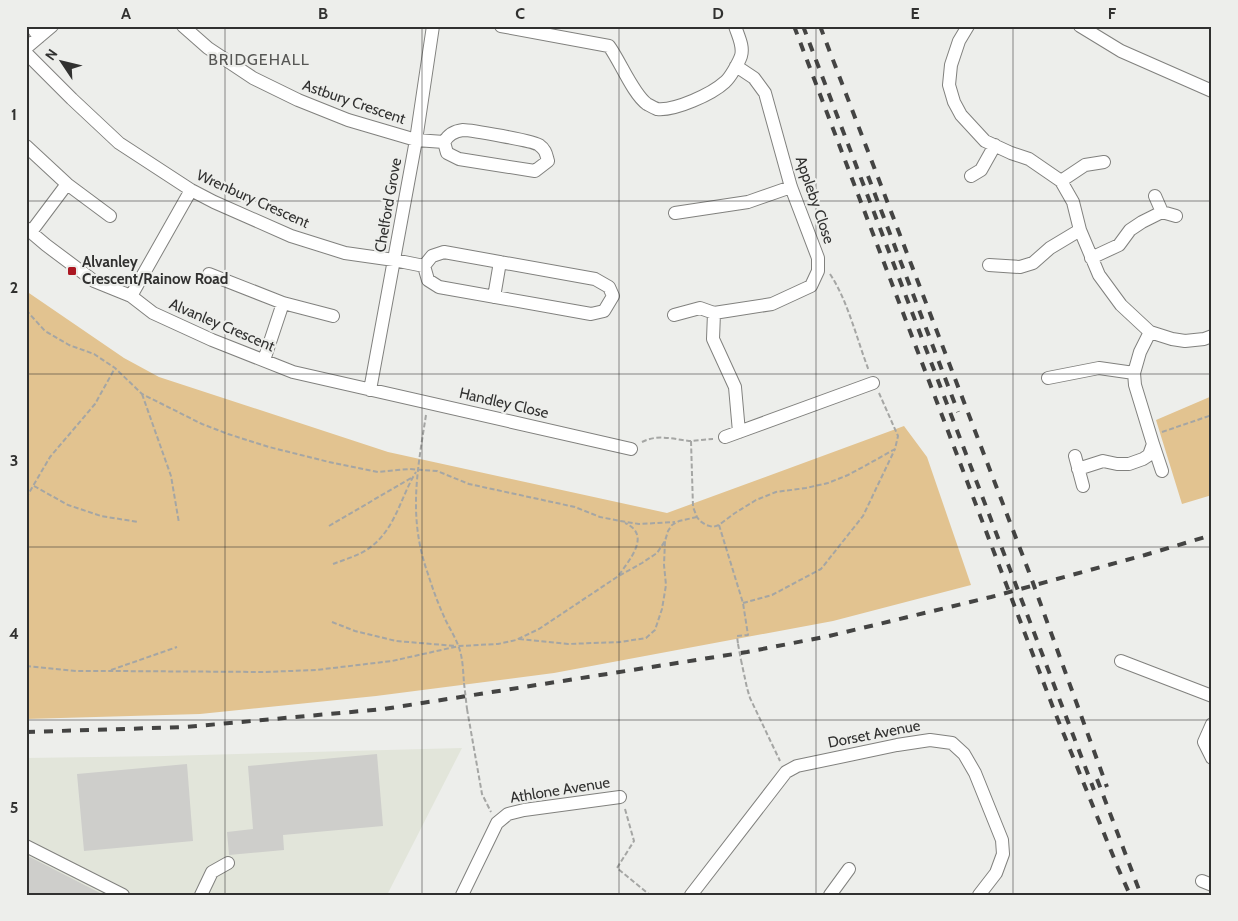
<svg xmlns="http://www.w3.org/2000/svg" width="1238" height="921" font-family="Cabin,sans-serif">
<rect width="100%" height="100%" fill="#edeeeb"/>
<!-- built -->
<path fill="#e2e5da" d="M462,748L387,895H26V758L164,756Z"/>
<!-- green -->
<path fill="#e2c390" d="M26,291L124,358L159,377L388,452L667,513L904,426L927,457L971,585L833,621L554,673L376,696L200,714L26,719Z
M1212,396V495L1182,504L1156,420Z"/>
<!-- building -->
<path fill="#cececb" d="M377,754L383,826L283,835L284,850L229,855L227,832L253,829L248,766Z
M187,764L193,841L84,851L77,774Z
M26,855L104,895H26Z"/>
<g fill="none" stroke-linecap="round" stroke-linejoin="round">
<!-- minor casing -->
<g stroke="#81817e" stroke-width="14">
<path id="minor" d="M31,26L39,37
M183,26L208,48L253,78L298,100L348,120L416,140L444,142C448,135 454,131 463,130C470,130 535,141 539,145C546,150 546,154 548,161L535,171L459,159L447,153L444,142
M501,26L609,46C620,61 633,94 647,104C649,105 654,108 657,109C675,111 712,94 725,82C730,78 739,62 741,56C744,46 738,36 735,26
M968,26L959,41L951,65L949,85L954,102L961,115L985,141L1011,153L1029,159L1061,181L1073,202L1080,230L1099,275L1121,305L1150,332L1172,339L1185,341L1204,339L1212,336
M1080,26L1121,51L1212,91
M26,48L52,26
M26,53L72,99L119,143L191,190L214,202L291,236L345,253L394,260L424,266
M736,66L754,78L765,93L791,187L818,258V271L811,286L772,304L714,313L713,339L735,387L739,432
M26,146L67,184L110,216
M971,176L981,170L995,145
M1061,181L1085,165L1104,162
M1155,196L1162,212L1176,216
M675,213L748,202L791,187
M26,228L46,245L94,281L131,296L153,313L212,340L293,372L631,449
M31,232L67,184
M444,252L595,279L609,287L613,296L604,311L591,314L439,287L428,280L424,266L432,256Z
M1091,258L1119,245L1130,230L1142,222L1162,212
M989,265L1020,267L1033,263L1050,248L1080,230
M209,274L283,303L333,316
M131,296L191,190
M494,297L500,262
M674,315L700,308L714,313
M264,360L283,303
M1048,378L1099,368L1134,373
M370,390L416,140L433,26
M725,437L873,383
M1153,444L1162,471
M1075,456L1083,486
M1078,469L1103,461L1117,464H1129L1143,459L1149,455L1153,444L1135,385L1134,373L1140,352L1150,332
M1121,661L1212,696
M1212,724L1204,742L1212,758
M26,846L123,895
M1202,881L1212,885
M201,895L212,872L228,863
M462,895L497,823L508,814L524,810L620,797
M691,895L786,772L797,766L897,745L930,740L952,743L964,754L975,773L1002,840L1003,854L996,873L979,895
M830,895L849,869"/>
</g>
<!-- path -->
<path stroke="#a5a6a4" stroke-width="2" stroke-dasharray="5 2.5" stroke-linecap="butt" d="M830,274C848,301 857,340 869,371
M26,310L45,331L69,345L94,354L115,368L142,394L202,424L228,434L269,447L329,462L378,472L409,469L437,471L469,484L575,507L600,517L620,521L639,524L675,522
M142,394L171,476L179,523
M426,415C417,472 408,518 428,574C433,590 439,606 446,621C450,629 455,637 458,645C463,657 463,671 464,683
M1162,432L1212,415
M691,441L693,507L697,517L700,521L706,525L713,527L719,525L735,513L756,500L776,492L806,488L828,483L848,475L863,467L895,449L898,436L879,393
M642,442C657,434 673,439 689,441C697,441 705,439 713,439
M34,486L68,505L101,516L138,522
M26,498L50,457L95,404L115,368
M719,525L743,603L748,635L737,636L738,644
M329,526L411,478
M333,564C346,559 361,555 372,546C396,527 401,496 416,472
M619,575C629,560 652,535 625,523
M743,603L772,595L821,569L863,516L895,449
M332,622L355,631L396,641L456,646
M519,639L568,644L620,642L646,638L655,630L662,609L666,585L664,565L665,541
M741,660L747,688L750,698L780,761
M26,666L76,671H110L264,672L316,670L392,661L459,646L498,644L516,640L539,629L617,577L642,563L657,553L665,541L668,531L672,525L679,521L697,517
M111,670L177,647
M467,709L482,794L491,812
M625,809L634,841L617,868L650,895"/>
<!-- minor -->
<use href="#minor" stroke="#fff" stroke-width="12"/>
<!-- rail -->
<path stroke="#444443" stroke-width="4" stroke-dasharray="9 9" stroke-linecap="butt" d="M794,26L1054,710L1118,868L1130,895
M803,26L1094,790
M820,26L1029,572L1107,787
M868,176L958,412
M26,732L186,727L384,709L747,652L829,636L991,597L1145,555L1212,535
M1097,779L1141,895"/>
<!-- path-bridge -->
<path stroke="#a5a6a4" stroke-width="2" stroke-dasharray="5 2.5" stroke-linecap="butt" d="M738,644L741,660
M464,683L467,709"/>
</g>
<!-- grid -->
<path fill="none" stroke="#313130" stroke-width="1" stroke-opacity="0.55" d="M225,26V895M422,26V895M619,26V895M816,26V895M1013,26V895M26,201H1212M26,374H1212M26,547H1212M26,720H1212"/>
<!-- markers -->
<rect fill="#ab1722" stroke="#edeeeb" stroke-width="2" x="67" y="266" width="10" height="10" rx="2.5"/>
<g text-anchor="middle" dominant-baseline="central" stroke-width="4.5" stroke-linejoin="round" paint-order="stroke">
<!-- street labels -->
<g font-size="15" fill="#313130" stroke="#edeeeb">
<text transform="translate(354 102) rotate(19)">Astbury Crescent</text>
<text transform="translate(253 199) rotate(24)">Wrenbury Crescent</text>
<text transform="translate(815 200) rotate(71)">Appleby Close</text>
<text transform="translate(388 205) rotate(-80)">Chelford Grove</text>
<text transform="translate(222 325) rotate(23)">Alvanley Crescent</text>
<text transform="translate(504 403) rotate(13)">Handley Close</text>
<text transform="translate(874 734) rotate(-11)">Dorset Avenue</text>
<text transform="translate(560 790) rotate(-9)">Athlone Avenue</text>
</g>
<!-- poi labels -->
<g font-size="15" font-weight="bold" fill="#313130" stroke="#edeeeb" text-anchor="start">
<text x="82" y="262">Alvanley<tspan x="82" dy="17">Crescent/Rainow Road</tspan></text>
</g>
<!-- neighbourhood labels -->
<g font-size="16" letter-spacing="1" fill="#565654" stroke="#edeeeb">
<text x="259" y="59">BRIDGEHALL</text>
</g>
</g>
<!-- border -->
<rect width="1238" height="921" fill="none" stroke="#edeeeb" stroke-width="55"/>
<!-- north arrow -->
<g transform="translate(62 62) rotate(305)" stroke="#edeeeb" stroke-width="4" paint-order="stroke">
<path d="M0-4L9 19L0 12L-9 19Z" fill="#313130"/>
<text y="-8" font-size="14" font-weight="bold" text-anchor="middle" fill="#313130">N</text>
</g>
<rect x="28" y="28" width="1182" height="866" fill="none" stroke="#313130" stroke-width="2"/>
<g font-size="16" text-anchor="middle" font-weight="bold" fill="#313130">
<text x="126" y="19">A</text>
<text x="323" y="19">B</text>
<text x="520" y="19">C</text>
<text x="718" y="19">D</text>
<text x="915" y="19">E</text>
<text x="1112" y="19">F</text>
<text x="14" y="120">1</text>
<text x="14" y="293">2</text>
<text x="14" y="466">3</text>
<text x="14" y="639">4</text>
<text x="14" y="813">5</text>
</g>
</svg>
